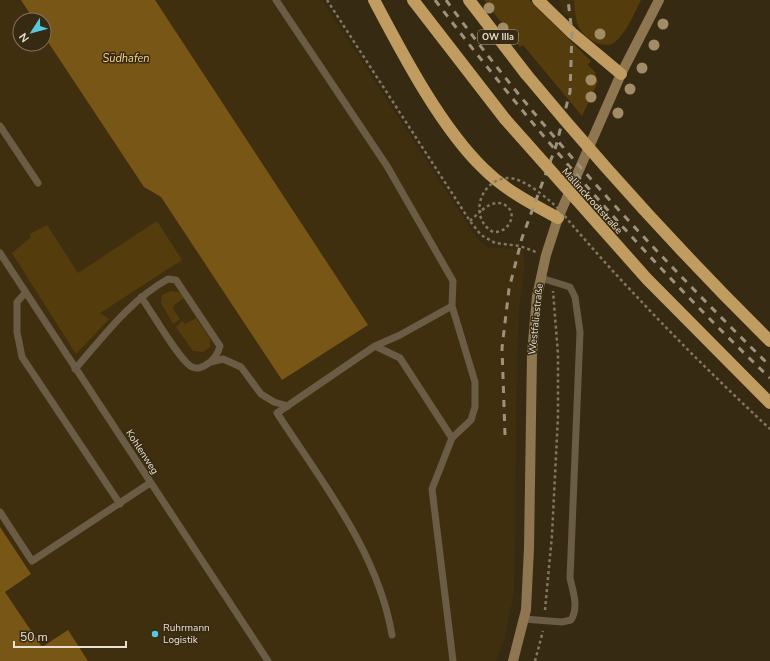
<svg xmlns="http://www.w3.org/2000/svg" width="770" height="661" font-family="'Nunito Sans',sans-serif">
<rect width="100%" height="100%" fill="#372a12"/>
<!-- built -->
<path fill="#402f0f" fill-rule="evenodd" d="M0,0H322L478,240L488,247L523,250L525,265L519,309L517,366L514,592L504,641L496,661H0ZM20,20H44V44H20Z
M560,0H574L578,26L562,11Z"/>
<!-- green -->
<path fill="#553c0c" d="M484,0H529L591,61L588,65L595,72L598,82L582,116L523,45L520,47Z
M574,0H641C634,14 627,32 615,42C603,51 582,37 578,25C575,17 575,8 574,0Z
M157,221L182,260L100,313L109,319L76,354L12,253L31,237L30,234L47,225L78,273Z
M171,291L179,292L184,298L174,305L173,309L180,319L173,324L161,303L162,295Z
M196,318L210,339V347L203,352L193,351L176,327L182,321L185,324Z"/>
<!-- water -->
<path fill="#775616" d="M21,0H155L368,325L282,380L161,197L144,187L44,36V20H34Z
M0,527L31,574L5,592L42,647L68,630L88,661H0Z"/>
<g fill="none" stroke-linecap="round" stroke-linejoin="round">
<!-- path -->
<path stroke="#837764" stroke-width="2.5" stroke-dasharray="3 3" stroke-linecap="butt" d="M327,0L470,221L481,235L495,243L520,246L536,252
M470,221L482,210
M545,610L552,535L558,416V354L553,291
M535,661L543,631"/>
<!-- lane -->
<path stroke="#6a5c45" stroke-width="7" d="M276,0L387,166L453,281L452,306L475,382V407L471,420L452,438L432,489L453,661
M0,126L38,183
M0,253L268,661
M25,293L17,302V332L22,357L120,504
M375,346L400,335L452,306
M211,362L223,359L241,367L261,394L274,402L288,406
M75,369C103,337 130,300 168,279L176,280L220,346C218,354 214,360 206,365C201,368 198,369 192,367C181,363 150,309 141,297
M0,512L32,561L150,483
M524,619L562,622L571,620C579,607 573,592 570,578L580,332L575,297L570,287L541,278
M392,635C378,552 322,482 277,413L375,346L400,358L452,438"/>
<!-- secondary -->
<path stroke="#8d7650" stroke-width="10" d="M513,661L526,610L529,548L532,354L537,296L546,255L558,218L621,74L659,0"/>
<!-- highway -->
<path stroke="#c09c60" stroke-width="12" d="M374,0C402,53 441,128 484,169C505,190 532,204 558,218
M413,0L505,119
M469,0L526,74
M538,0L572,33L621,74"/>
<!-- rail -->
<path stroke="#9c927f" stroke-width="3" stroke-dasharray="7 7" stroke-linecap="butt" d="M435,0C537,134 648,262 770,378
M446,0C542,132 654,252 770,366
M505,435L502,348L509,289L522,238L556,146L570,92L572,33L568,0"/>
<!-- path-bridge -->
<path stroke="#837764" stroke-width="2.5" stroke-dasharray="3 3" stroke-linecap="butt" d="M482,210C492,202 503,199 511,211C514,222 505,233 493,232C468,218 480,179 508,178C522,178 539,192 550,201C561,210 570,223 580,234C599,256 619,278 639,299C681,344 725,387 770,429"/>
<!-- highway-bridge -->
<path stroke="#c09c60" stroke-width="12" d="M526,74C603,167 684,256 770,341
M505,119L647,279L770,403"/>
</g>
<!-- trees -->
<g fill="#a28c66">
<circle cx="489" cy="8" r="5.5"/>
<circle cx="663" cy="24" r="5.5"/>
<circle cx="503" cy="28" r="5.5"/>
<circle cx="600" cy="34" r="5.5"/>
<circle cx="654" cy="45" r="5.5"/>
<circle cx="642" cy="68" r="5.5"/>
<circle cx="591" cy="80" r="5.5"/>
<circle cx="630" cy="89" r="5.5"/>
<circle cx="591" cy="97" r="5.5"/>
<circle cx="618" cy="113" r="5.5"/>
</g>
<!-- markers -->
<circle fill="#56c9e1" stroke="#372a12" stroke-width="1.5" cx="155" cy="634" r="4"/>
<g text-anchor="middle" dominant-baseline="central" stroke-width="3" stroke-linejoin="round" paint-order="stroke">
<!-- shield labels -->
<rect fill="#372a12" stroke="#b4a998" stroke-width="1" x="478" y="30" width="40" height="14" rx="3"/>
<g font-size="9" font-weight="bold" fill="#e9e0d2">
<text x="498" y="37">OW IIIa</text>
</g>
<!-- street labels -->
<g font-size="10" fill="#e9e0d2" stroke="#372a12">
<text transform="translate(592 201) rotate(48)">Mallinckrodtstraße</text>
<text transform="translate(536 319) rotate(-84)">Westfaliastraße</text>
<text transform="translate(142 452) rotate(57)">Kohlenweg</text>
</g>
<!-- poi labels -->
<g font-size="10" fill="#e9e0d2" stroke="#372a12" text-anchor="start">
<text x="163" y="628">Ruhrmann<tspan x="163" dy="12">Logistik</tspan></text>
</g>
<!-- water labels -->
<g font-size="11" font-style="italic" fill="#fdd592" stroke="#372a12">
<text x="126" y="58">Südhafen</text>
</g>
</g>
<!-- north arrow -->
<g transform="translate(32 32) rotate(234)"><circle r="19" fill="#372a12" stroke="#7e735f"/>
<path d="M0-3L7 15L0 10L-7 15Z" fill="#56c9e1"/>
<text y="-6" font-size="11" font-weight="bold" text-anchor="middle" fill="#e9e0d2">N</text>
</g>
<!-- scale -->
<path d="M14 641v6h112v-6" fill="none" stroke="#e9e0d2" stroke-width="2"/>
<text x="20" y="641" font-size="12" fill="#e9e0d2" stroke="#372a12" stroke-width="3" paint-order="stroke">50 m</text>
</svg>
